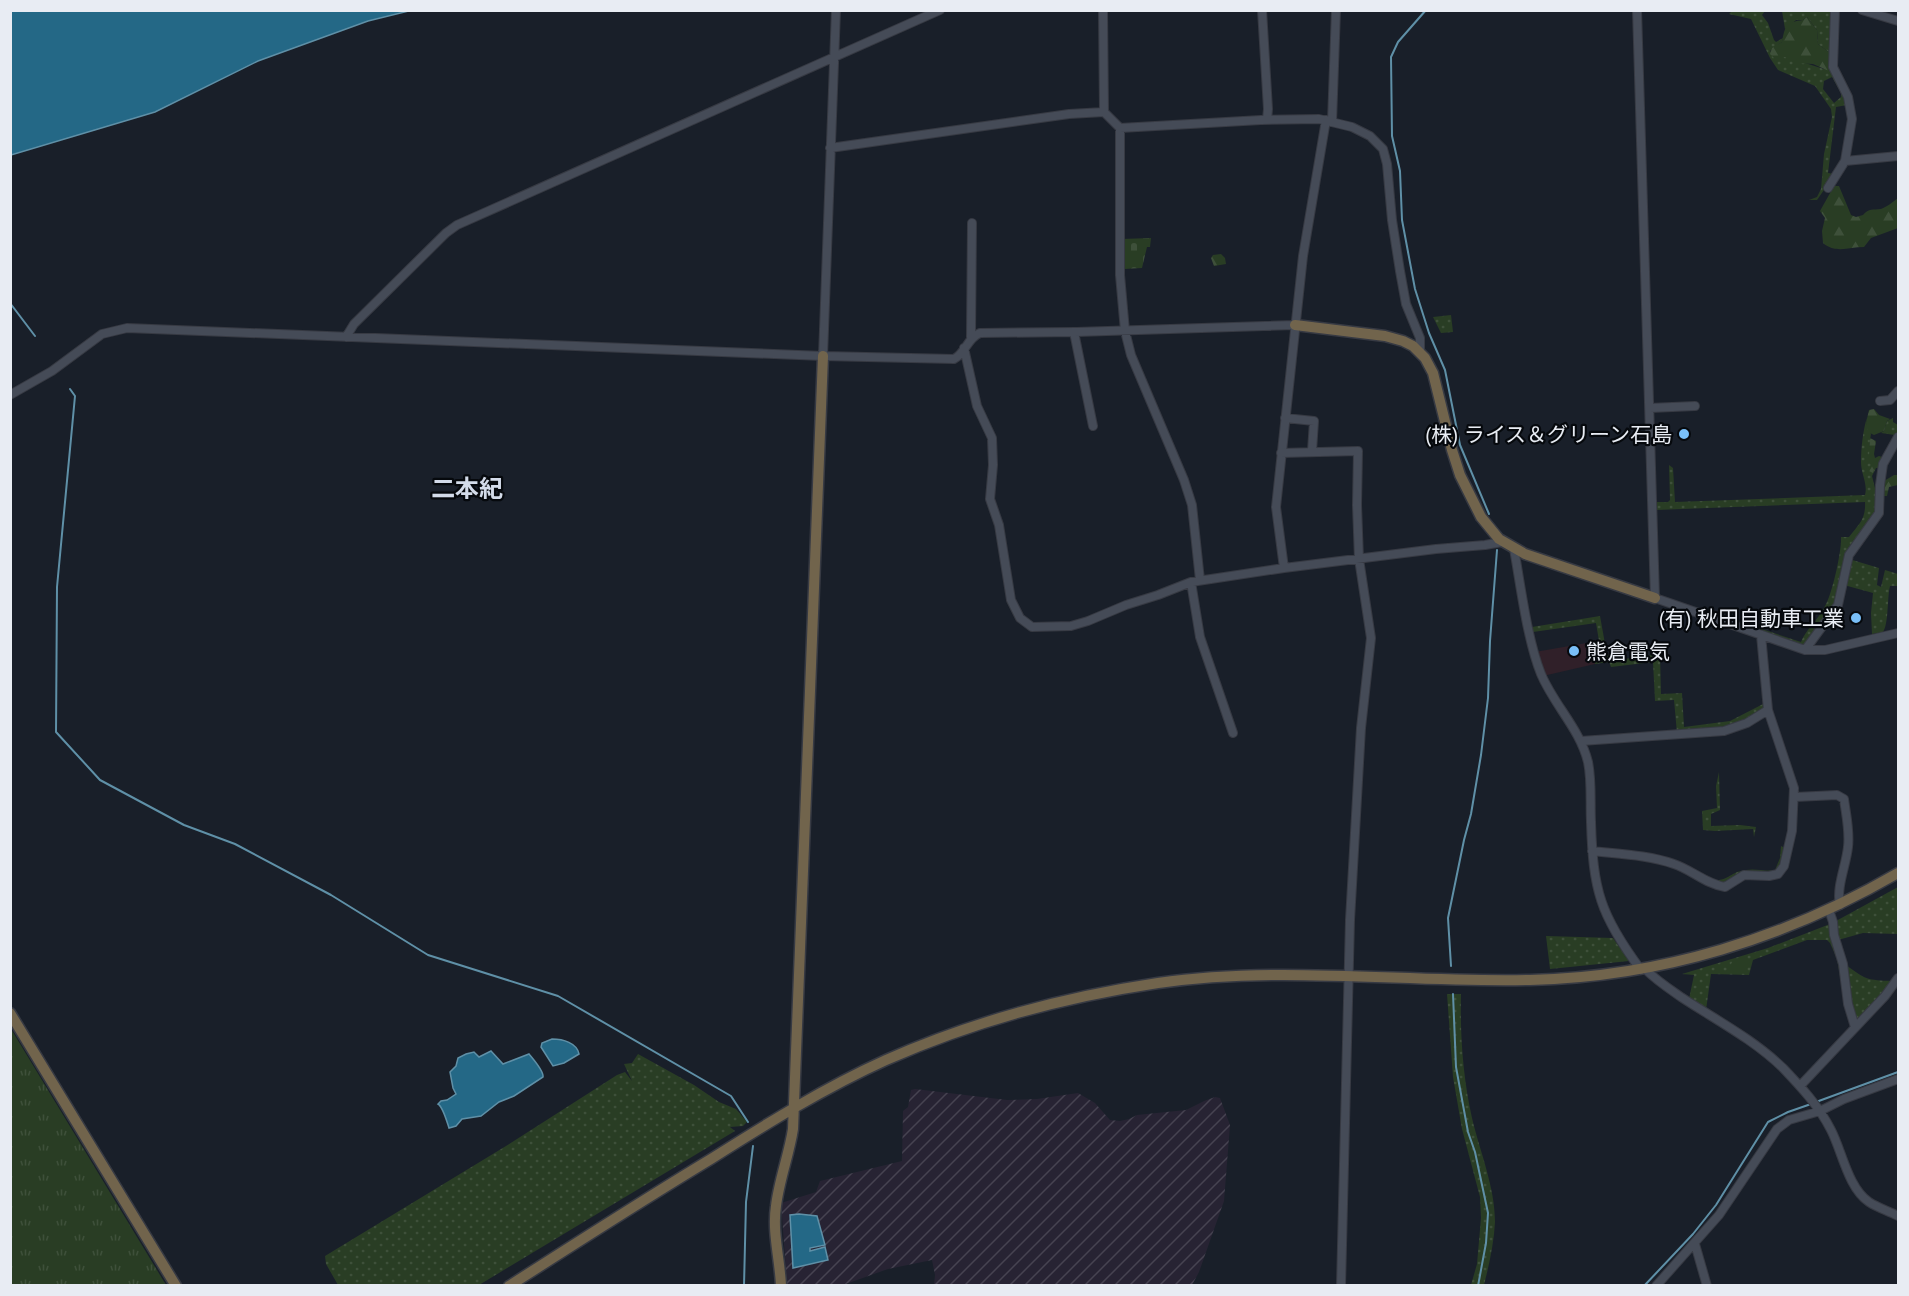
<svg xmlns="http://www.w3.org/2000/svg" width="1909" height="1296" font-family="'PT Sans','Noto Sans JP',sans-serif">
<defs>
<pattern id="industrial-furrows" width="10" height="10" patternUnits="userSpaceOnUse" patternTransform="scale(1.5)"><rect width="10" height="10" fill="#272333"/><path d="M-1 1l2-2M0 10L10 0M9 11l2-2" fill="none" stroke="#464351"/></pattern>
<pattern id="grass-dots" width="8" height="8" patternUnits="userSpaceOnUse" patternTransform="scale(1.5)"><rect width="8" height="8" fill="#293d24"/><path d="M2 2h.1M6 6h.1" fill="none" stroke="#3e503a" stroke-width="1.8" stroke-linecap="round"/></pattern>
<pattern id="forest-firs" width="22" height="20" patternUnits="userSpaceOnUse" patternTransform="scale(1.5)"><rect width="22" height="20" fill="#293d24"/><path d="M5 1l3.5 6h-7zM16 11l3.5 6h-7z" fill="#3e503a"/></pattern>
<pattern id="cemetery-stones" width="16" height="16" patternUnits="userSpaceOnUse" patternTransform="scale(1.5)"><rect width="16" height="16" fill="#293d24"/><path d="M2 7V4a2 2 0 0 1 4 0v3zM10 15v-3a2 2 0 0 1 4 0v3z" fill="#3e503a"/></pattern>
<pattern id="park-tufts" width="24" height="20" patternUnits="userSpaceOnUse" patternTransform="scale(1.5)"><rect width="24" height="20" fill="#293d24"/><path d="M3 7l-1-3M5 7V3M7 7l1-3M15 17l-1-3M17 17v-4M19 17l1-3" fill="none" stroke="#3e503a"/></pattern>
</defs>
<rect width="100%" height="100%" fill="#191f29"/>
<!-- commercial -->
<path fill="#302029" d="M1592,642L1595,664L1543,676L1535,652Z"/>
<!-- industrial -->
<path fill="url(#industrial-furrows)" d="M915,1089L1007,1100L1037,1099L1078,1093L1095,1103L1110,1120L1120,1121L1129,1119L1137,1115L1186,1110L1204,1101L1215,1097L1220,1098L1230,1125L1224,1201L1199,1272L1192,1285H934L935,1275L932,1260L888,1269L843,1285H787L781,1203L816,1192L820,1181L902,1161L903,1111L908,1107L911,1090Z"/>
<!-- grass -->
<path fill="url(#grass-dots)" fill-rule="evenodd" d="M1765,11L1762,15L1768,23L1774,40L1776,42L1783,38L1782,42L1770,51L1777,57L1783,56L1824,69H1831L1842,87L1847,105L1836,107L1828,173L1835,174L1817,200H1809L1817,197L1821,189L1824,154L1832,117L1831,109L1815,86L1778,70L1770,58L1751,19L1729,14L1731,12ZM1832,77L1841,93V97L1834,103L1823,89L1824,81Z
M1782,11H1832L1830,53L1818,44L1817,30L1807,17L1803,20H1796L1785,29Z
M1451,315L1453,332L1441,333L1433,317Z
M1867,417L1866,423L1871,434C1869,445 1869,452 1875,462L1882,459L1881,468H1876L1872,476L1876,492L1878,509L1852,548L1834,606L1804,646L1662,597L1661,596L1801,642C1806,629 1819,619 1825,606C1832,595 1842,550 1841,537H1849C1859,524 1866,519 1865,502L1656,510V502H1668L1670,500L1669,465L1673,468L1675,502L1865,495C1868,484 1861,474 1861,462C1861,447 1863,431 1867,417Z
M1893,418V422L1898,425V434L1895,440V435L1881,433L1884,431L1887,421Z
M1849,559L1879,568L1877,585L1881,587L1885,570L1898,574V586H1890C1887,598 1889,623 1883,632L1872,634L1871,613L1873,593L1844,585Z
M1600,616L1607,655L1616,654L1617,660L1660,654L1661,694L1682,693L1684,727L1730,721L1765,703V709L1735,726L1677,733L1674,700L1655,701L1653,662L1611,667L1609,662L1595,664L1592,642L1599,641L1596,623L1533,632L1532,627Z
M1719,772L1720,810L1711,814V826L1740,825L1756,827L1754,837L1753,829L1715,831L1703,830L1702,811L1717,808L1716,786Z
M1781,846L1785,848C1783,858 1782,866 1774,873C1751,872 1744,869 1725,883L1710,880C1729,882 1729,872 1746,870C1756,868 1766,872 1775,870L1780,858Z
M1898,887V934L1863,933L1838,940L1836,921Z
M1830,924L1841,964L1846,1010L1837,959L1830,943L1827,940H1807L1753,960L1749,975L1711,974L1706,1010L1689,999L1694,975L1682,974L1768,948Z
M1546,936L1613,938L1629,961L1550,969Z
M1846,965C1867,980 1866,980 1893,981L1859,1020L1856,1019L1851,1007Z
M1447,994H1461C1460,1037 1463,1077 1472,1118C1480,1152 1495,1187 1495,1222C1494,1243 1489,1265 1484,1285H1471L1477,1264L1481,1218L1480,1197L1462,1129L1453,1077Z
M638,1054L694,1085L719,1102L736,1109L747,1122L743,1126L730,1127L735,1131L479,1285H338L326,1264L325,1256L506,1146L617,1075L625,1072L632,1081L624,1064L632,1063Z"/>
<!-- forest -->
<path fill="url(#forest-firs)" d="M1807,17L1817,30L1818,44L1830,53L1831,69L1829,71L1813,64L1795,63L1785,57L1774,58L1770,54L1772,48L1782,42C1785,26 1786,22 1803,20Z
M1834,186H1839L1851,215L1856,217L1863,215C1869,208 1873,210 1881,209C1887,207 1894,201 1898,198V228L1871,238L1864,247C1849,247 1836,254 1823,243L1822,231L1825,218L1820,211Z
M1221,254L1225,258L1226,264L1214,266L1211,258L1213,255Z
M1874,409L1879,415L1890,419L1887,421L1884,431L1874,435L1868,432L1866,423L1869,410Z
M1870,438L1876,441L1874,454L1875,458L1879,456L1882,457L1880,461L1876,462L1873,473L1869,471L1872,462L1869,456Z
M1894,475H1898V485L1889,487L1887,496H1883L1884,481Z
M1741,957L1748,962L1746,971L1740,974L1729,967L1733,961Z"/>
<!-- cemetery -->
<path fill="url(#cemetery-stones)" d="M1151,238L1150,247H1147L1142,268L1124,269L1122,239Z"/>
<!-- park -->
<path fill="url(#park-tufts)" d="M11,1029L166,1285H11Z"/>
<!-- water -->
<path fill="#246886" stroke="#5f90a7" stroke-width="1.5" d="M11,10H409V11L368,21L258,61L155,112L11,155Z
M552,1039C563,1039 577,1043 579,1054L564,1063L553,1066L541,1047L542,1043Z
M491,1051L503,1064L529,1054C533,1059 544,1071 543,1077L514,1096L499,1102L481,1116L462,1119L456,1126L449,1128C447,1122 443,1107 438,1104L441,1101L447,1100L456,1094L453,1088L450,1072L456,1066L458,1058L466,1054L474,1052L479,1057Z
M799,1214L817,1216L825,1245L810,1248V1251L825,1247L828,1260L793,1268L790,1215Z"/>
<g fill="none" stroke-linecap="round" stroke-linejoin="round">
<!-- stream -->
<path stroke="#5f90a7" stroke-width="2" d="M1426,10L1398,42L1391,57L1392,136L1400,171L1402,220L1415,289L1429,333L1445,370L1460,445L1489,514
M10,303L35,336
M70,389L75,396L57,587L56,732L100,780L184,825L235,844L331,895L428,955L558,996L731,1096L748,1122
M1451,966L1448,918L1464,840L1471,814L1481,755L1488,698L1490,641L1497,550
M1453,994L1456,1067L1468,1132L1475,1152L1488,1213L1486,1243L1478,1286
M1816,1102L1898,1072
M744,1286L746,1202L753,1146
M1644,1286L1693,1234L1716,1205L1768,1122L1788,1112L1811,1104"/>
<!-- street casing -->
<g stroke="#373a43" stroke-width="10">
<path id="street" d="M1103,10L1104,112L1120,128L1261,120L1319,119L1352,127L1370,136L1383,149L1387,164L1392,220L1400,271L1406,304L1420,338V353
M1262,10L1268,109L1267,120
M1637,10L1655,598L1805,650H1825L1898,633
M1862,10L1898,21
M1332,122L1336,10
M1120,128V275L1125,331L1131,355L1184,480L1192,505L1200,580
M830,148L1069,114L1104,112
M1845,161L1898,156
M1828,188L1845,161L1852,119L1848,97L1833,67L1835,10
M1074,332L1093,426
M346,337L354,324L446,233L457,225L940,10
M971,337L972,223
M964,348L977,406L992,438L993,465L990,499L999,525L1011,600L1020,618L1032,627L1071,626L1088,621L1126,605L1158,595L1191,582L1284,568L1436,549L1485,545L1502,542
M823,356L836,10
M10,395L52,371L102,334L127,328L823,356L954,359C966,353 967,338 980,333L1076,332L1295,325
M1880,401L1890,400L1898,391
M1650,408L1695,406
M1285,418L1314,421L1312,451
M1281,453L1358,451L1357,505L1359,559L1371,638L1361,728L1350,920L1341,1286
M1514,549C1521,587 1527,639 1541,674C1554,705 1580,729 1588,762C1592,781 1590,802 1591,822C1593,890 1600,915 1641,970
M1284,568L1276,507L1303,256L1326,120
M1191,582L1200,637L1233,733
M1805,650L1838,605L1849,555L1879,513L1880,485L1883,464L1898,437
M1581,741L1724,731L1747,723L1768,710
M1795,797L1837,795L1844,799C1846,815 1850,831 1848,847C1846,866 1836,887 1840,905
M1592,851C1619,854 1649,855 1674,864C1692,870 1706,884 1725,887L1744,875L1769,876L1778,874L1784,866L1792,831L1794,788L1768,710L1761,635
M1829,910L1833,922L1834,935L1843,964L1848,1004L1855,1027
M1645,969C1656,980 1668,988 1681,997C1716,1020 1753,1039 1783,1068C1801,1087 1819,1106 1831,1130C1842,1151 1848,1188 1869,1202C1878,1208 1889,1211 1898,1216
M1800,1086L1885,996L1898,978
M1695,1244L1707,1286
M1656,1286L1719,1215L1777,1129L1789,1120L1820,1111L1844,1099L1898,1079"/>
</g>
<!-- secondary casing -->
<g stroke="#373a43" stroke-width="13">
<path id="secondary" d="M1295,325L1385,336L1403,341L1413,346L1425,358L1433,373L1452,450L1460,475L1481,517L1499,539L1525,554L1655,598
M10,1013L176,1286
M509,1286C576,1243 643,1200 711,1159C768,1123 824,1088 886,1060C972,1022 1064,997 1158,983C1282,965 1406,983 1530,980C1661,977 1786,938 1898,873
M781,1286C780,1260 772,1232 776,1206C779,1180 789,1155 793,1129L823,356"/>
</g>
<!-- street -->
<use href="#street" stroke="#454b57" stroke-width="8"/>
<!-- secondary -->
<use href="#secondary" stroke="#71644c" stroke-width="10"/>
</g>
<!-- markers -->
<g fill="#79bff8" stroke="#06090d" stroke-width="2">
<circle cx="1684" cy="434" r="6"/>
<circle cx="1856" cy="618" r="6"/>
<circle cx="1574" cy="651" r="6"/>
</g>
<g text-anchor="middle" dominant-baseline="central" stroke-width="4.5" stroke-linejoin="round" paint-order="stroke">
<!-- poi labels -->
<g font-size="21" fill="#e8ecf3" stroke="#06090d" text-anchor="end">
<text x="1672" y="434">(株) ライス＆グリーン石島</text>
<text x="1844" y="618">(有) 秋田自動車工業</text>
<text x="1586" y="651" text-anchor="start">熊倉電気</text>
</g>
<!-- quarter labels -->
<g font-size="24" font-weight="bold" fill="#d3dbe9" stroke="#06090d">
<text x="467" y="488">二本紀</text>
</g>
</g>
<!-- border -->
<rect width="1909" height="1296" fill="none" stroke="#e8ecf3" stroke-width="24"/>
</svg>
